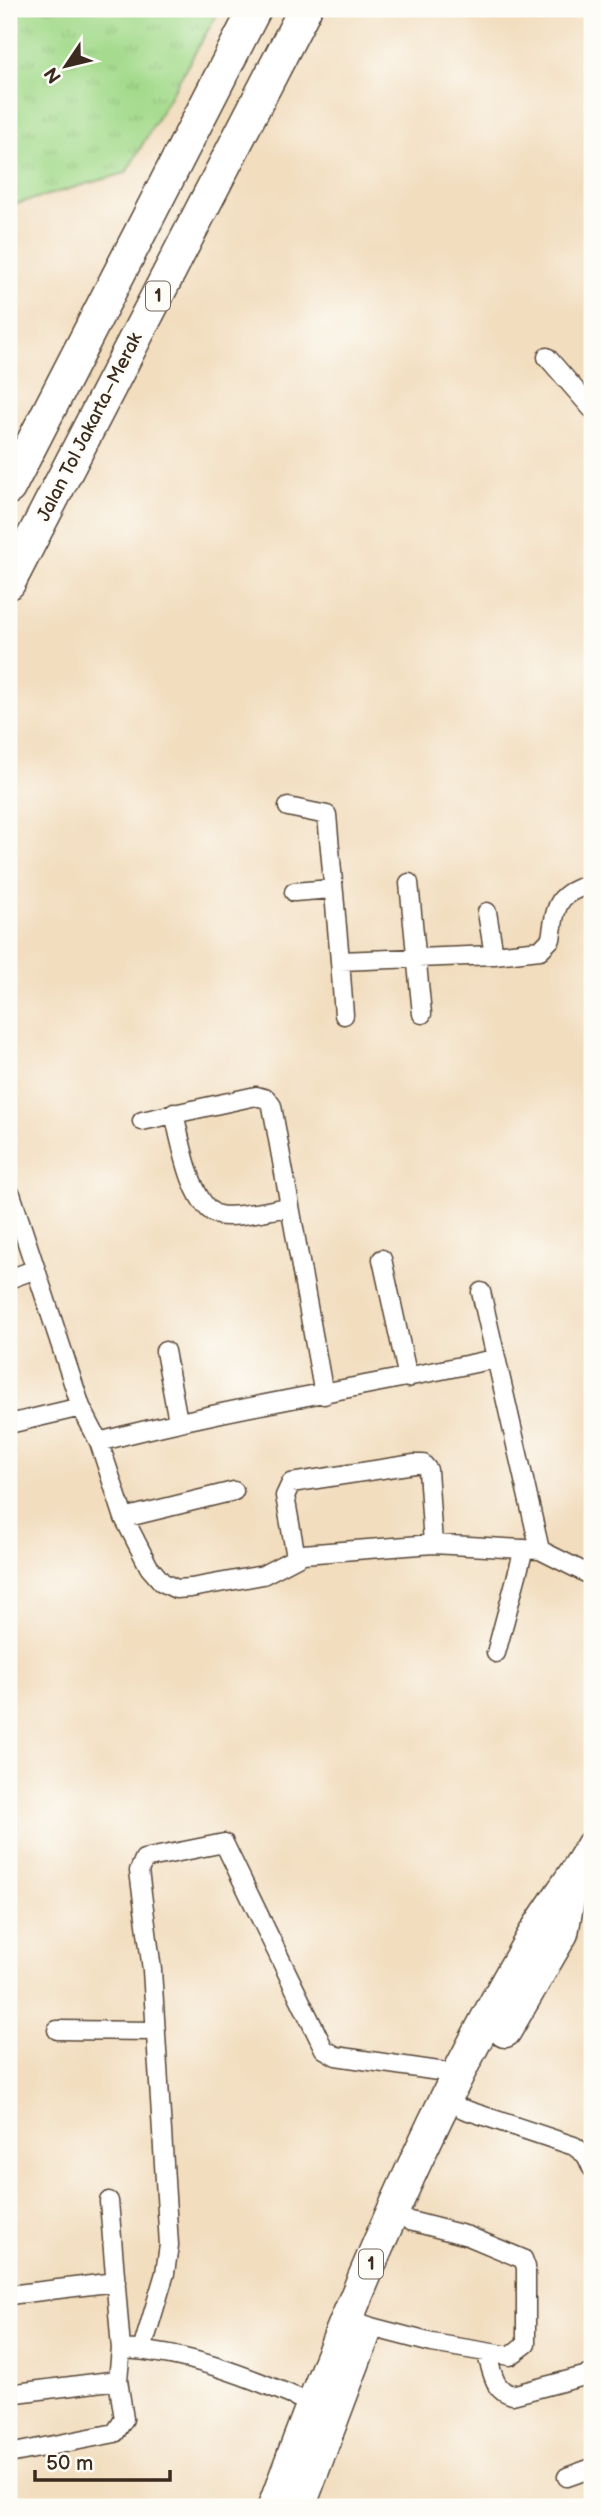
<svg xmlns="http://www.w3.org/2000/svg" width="601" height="2516" font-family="'Balsamiq Sans',sans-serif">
<defs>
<pattern id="grass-tufts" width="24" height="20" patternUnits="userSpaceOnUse" patternTransform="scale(1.75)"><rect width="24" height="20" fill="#a3da8b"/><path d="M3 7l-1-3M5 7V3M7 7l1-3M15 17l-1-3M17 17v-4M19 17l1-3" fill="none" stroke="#8dbb78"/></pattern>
</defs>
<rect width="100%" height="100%" fill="#fdfcf7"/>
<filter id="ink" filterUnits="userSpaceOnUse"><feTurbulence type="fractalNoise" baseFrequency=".0143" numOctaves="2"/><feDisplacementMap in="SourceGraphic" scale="14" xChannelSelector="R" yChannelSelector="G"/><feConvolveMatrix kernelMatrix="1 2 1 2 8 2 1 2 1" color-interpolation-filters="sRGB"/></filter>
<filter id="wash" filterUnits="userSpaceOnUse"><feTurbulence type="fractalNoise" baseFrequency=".00686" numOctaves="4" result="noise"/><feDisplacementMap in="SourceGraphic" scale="28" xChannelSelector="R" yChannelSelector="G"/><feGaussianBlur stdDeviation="1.57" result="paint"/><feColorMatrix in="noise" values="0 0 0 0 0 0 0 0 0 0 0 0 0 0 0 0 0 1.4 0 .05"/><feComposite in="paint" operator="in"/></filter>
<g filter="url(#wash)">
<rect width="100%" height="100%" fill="#f2ddbe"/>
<!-- grass -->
<path fill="url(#grass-tufts)" stroke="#6f8254" stroke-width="2" d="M9,9H220L126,173L9,206Z"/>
</g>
<g filter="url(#ink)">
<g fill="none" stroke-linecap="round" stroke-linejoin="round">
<!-- street casing -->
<g stroke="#564536" stroke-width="21">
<path id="street" d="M547,357L592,409
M288,807L327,815L340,961L494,955L540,950L551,939C556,905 556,893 592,884
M409,883L422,1014
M294,892L331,889
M487,912L494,955
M340,961L344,1015
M174,1113C180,1137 191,1208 219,1215C234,1219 273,1209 290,1207
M142,1121L256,1096L267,1099L272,1106L324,1395
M11,1194L81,1407L99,1442L124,1518L149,1567L162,1582L176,1589L191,1588L263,1575L303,1554L433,1544L540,1550L592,1576
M382,1259L408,1378
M9,1279L36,1269
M481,1292L540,1550
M165,1351L178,1421
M9,1424L81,1407
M99,1442C228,1407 362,1388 494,1359
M124,1518L234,1491
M296,1557L285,1496L291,1483L414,1464H423L428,1470L433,1544
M496,1653L524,1549
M57,2030L156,2031
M463,2109L574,2146L586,2155L592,2168
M109,2201L121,2349
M9,2295L116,2282
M367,2326L432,2343L510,2356L526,2344V2267L523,2259L468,2236L410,2221
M142,2350L165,2273L169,2245L152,1970L139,1871L144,1859L224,1843L324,2049L336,2056L459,2074
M486,2353C493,2371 492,2389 512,2395L592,2374
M9,2394L118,2380L121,2349C189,2352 250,2377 312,2404
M9,2454L115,2433L124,2419L118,2380
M567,2477L592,2468"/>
</g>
<!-- highway casing -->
<g stroke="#564536" stroke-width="35">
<path id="highway" d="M9,488L255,9
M9,583L305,9
M505,2031L562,1933L570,1889
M274,2507C345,2314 425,2122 529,1943C548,1910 573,1880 592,1846
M299,2507L365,2332"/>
</g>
<!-- street -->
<use href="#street" stroke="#fff" stroke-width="18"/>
<!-- highway -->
<use href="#highway" stroke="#fff" stroke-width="32"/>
</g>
</g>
<g text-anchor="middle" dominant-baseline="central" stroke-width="5" stroke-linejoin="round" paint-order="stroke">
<!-- shield labels -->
<g fill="#fdfcf7" stroke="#75695f" stroke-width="2">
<rect x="146" y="281.5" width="24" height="29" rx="5"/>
<rect x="359" y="2249.5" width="24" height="29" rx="5"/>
</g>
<g font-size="18" font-weight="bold" fill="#3b2a1e">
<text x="158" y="296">1</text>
<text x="371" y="2264">1</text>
</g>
<!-- street labels -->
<g font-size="19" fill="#3b2a1e" stroke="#fdfcf7">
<text transform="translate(90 427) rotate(-63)">Jalan Tol Jakarta–Merak</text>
</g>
</g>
<!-- margin -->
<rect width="601" height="2516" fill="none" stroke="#fdfcf7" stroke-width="35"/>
<!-- north arrow -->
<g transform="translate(66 66) rotate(235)" stroke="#fdfcf7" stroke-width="5" paint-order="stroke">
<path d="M0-5L12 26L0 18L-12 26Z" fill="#3b2a1e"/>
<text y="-10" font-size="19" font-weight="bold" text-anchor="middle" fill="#3b2a1e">N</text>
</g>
<!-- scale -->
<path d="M35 2470v10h135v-10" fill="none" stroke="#3b2a1e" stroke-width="3.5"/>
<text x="46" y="2470" font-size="21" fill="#3b2a1e" stroke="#fdfcf7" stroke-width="5" paint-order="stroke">50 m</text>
</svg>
